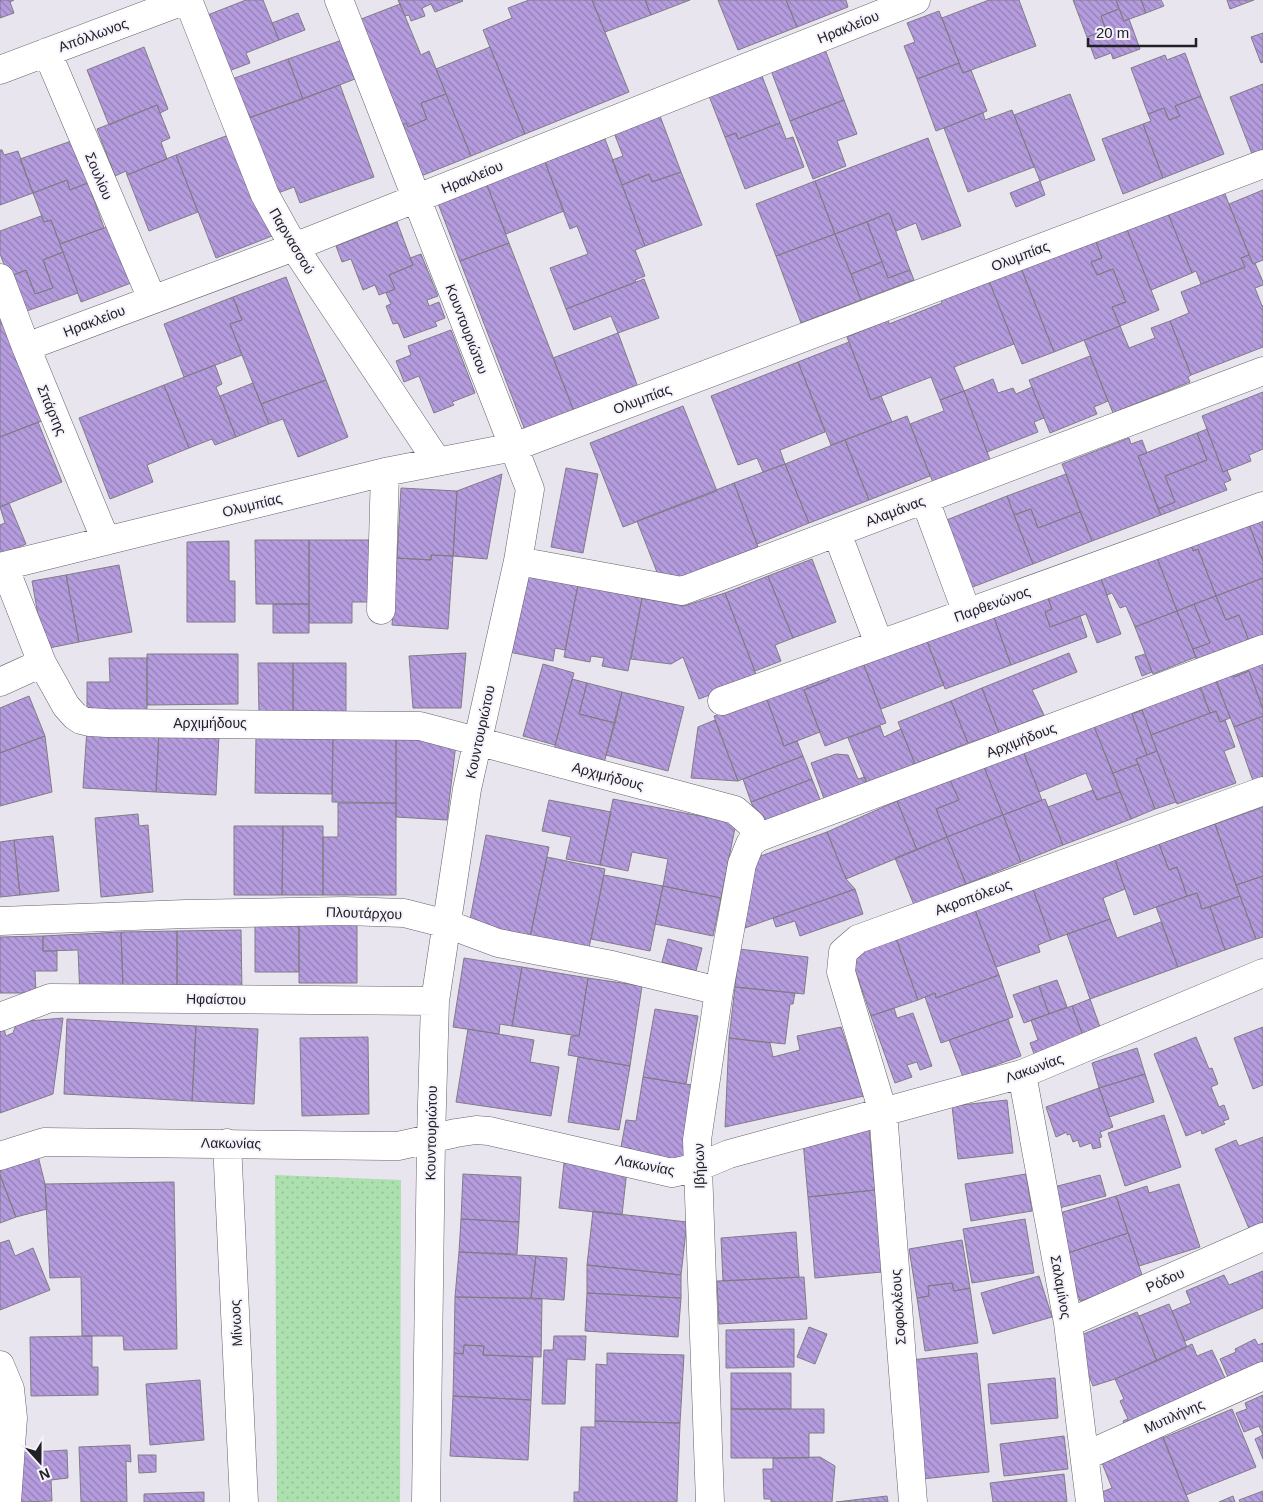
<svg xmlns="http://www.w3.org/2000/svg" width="1263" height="1502" font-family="Helvetica,sans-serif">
<defs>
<pattern id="park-dots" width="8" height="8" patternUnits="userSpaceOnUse" patternTransform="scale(1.25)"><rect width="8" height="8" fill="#ace0ae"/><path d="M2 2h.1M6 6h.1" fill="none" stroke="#94c096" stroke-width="1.8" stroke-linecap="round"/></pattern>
<pattern id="building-back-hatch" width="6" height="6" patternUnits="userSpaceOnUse" patternTransform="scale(1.25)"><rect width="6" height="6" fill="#b59cde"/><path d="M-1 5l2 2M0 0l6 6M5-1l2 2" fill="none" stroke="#937fb4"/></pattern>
</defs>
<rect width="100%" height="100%" fill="#e8e5ef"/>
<!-- park -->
<path fill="url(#park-dots)" d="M275,1175L401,1180L400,1502H277Z"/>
<!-- building -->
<path fill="url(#building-back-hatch)" stroke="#807d86" d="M0,0H14L10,2L14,13L0,18Z
M246,0H263L279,40L246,53L250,63L226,72L205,16Z
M398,0H462L463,1L435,12L431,4L422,8L425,16L411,21L409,15L405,16Z
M529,0H592L629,92L525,134L483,30L512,18L508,8Z
M592,0H645L651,15L605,32Z
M645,0H690L651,15Z
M718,0H786L797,27L738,50Z
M786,0H846L848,7L797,27Z
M989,0H1019L1036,46L963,73L942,18Z
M1073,0H1116L1119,9L1101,16L1106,30L1087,37Z
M1116,0H1141L1146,13L1124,21Z
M1141,0H1161L1164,6L1146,13Z
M1227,0H1254L1230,9Z
M400,4L421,55L429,51L446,94L421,103L427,119L408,127L406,123L396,128L356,21Z
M1119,9L1124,21L1129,19L1140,49L1113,59L1111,53L1095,59L1087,37L1106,30L1101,16Z
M939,11L959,63L917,79L904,46L915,42L907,23Z
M298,13L305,30L279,40L272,23Z
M1263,33V62L1261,63L1251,37Z
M345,39L355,79L303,99L288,59Z
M823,44L844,100L790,121L769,65Z
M144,47L168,109L160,113L157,105L109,125L87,70Z
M490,47L525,134L471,156L436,69Z
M1185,53L1201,96L1175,106L1180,116L1169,120L1164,108L1148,114L1131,68L1165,55L1167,60Z
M288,59L303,99L243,120L229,80Z
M959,63L963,73L971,70L987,111L936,131L917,79Z
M762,76L780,123L738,139L736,133L725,137L709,96Z
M1263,84V150L1252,154L1230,97Z
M340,85L374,177L300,203L294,187L278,193L273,177L265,179L243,120Z
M446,94L471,156L416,178L396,128L406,123L408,127L427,119L421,103Z
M1070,94L1095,160L1040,181L1014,115Z
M1201,96L1224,154L1163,178L1143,124L1151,121L1148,114L1164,108L1169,120L1180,116L1175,106Z
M844,100L857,134L837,141L846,166L813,179L790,121Z
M157,105L170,138L161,142L167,159L127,175L126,171L115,176L97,129Z
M657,108L681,172L652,182L649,174L622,185L612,160L623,156L611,125Z
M1012,110L1034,167L968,192L944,128L983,113L985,120Z
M780,123L786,139L793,137L804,167L745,189L725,137L736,133L738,139Z
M1143,124L1163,178L1123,194L1102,139Z
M231,134L272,236L216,258L176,155Z
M928,138L961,226L922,240L916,223L896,231L889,213L835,234L815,181Z
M77,139L92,181L70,190L67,180L33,193L20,159Z
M605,139L645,246L635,250L645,276L635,280L636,282L566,309L550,268L588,254L577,226L570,229L545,162Z
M0,150H2L4,155L18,151L33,193L0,205Z
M176,155L198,212L149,231L127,175Z
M545,162L564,211L506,234L487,185Z
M681,172L702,225L645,246L622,185L649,174L652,182Z
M67,180L70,190L88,183L104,228L60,244L51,220L44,222L33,193Z
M485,180L509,243L460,261L436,198Z
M815,181L835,234L776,256L756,204Z
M1040,181L1045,195L1016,207L1010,193Z
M1223,189L1249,255L1241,258L1245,267L1201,284L1196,271L1192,273L1167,211Z
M1263,190V260L1253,264L1229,204Z
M1167,211L1192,273L1151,290L1126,227Z
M889,213L910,270L888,278L867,222Z
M41,216L44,222L51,220L63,252L43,260L53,288L35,294L26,270L9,277L0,254V231Z
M397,222L413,265L389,275L395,289L379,295L375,285L363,290L351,259L342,262L336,246Z
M867,222L882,262L851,274L835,234Z
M109,226L131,283L81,302L60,244Z
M1126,227L1159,310L1120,326L1112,307L1126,302L1113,269L1097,275L1091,262L1102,258L1095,239Z
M835,234L861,300L801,323L776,256Z
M1095,239L1102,258L1091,262L1097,275L1113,269L1126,302L1112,307L1120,326L1054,352L1021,268Z
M509,243L575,414L526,433L460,261Z
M63,252L78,293L21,313L9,277L26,270L35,294L53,288L43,260Z
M421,254L438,296L427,300L429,306L439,302L445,318L435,322L437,326L404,338L398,323L393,324L386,306L391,304L386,293L395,289L389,275L413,265L410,258Z
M1249,255L1253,264L1255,263L1263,282V285L1255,288L1262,306L1263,305V347L1191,375L1170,321L1189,313L1181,292L1245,267L1241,258Z
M882,262L888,278L910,270L914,280L861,300L851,274Z
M1021,268L1054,352L1022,364L989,281Z
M286,277L326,380L261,404L230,324L242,320L233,297Z
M644,279L659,318L618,333L611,316L574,330L566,309Z
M989,281L1014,344L954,367L964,391L940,400L931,377L871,400L847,337L888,320L889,324L942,303L941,299Z
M233,297L242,320L230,324L242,355L184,377L164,324Z
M0,315L42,421L0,437Z
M1170,321L1191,375L1188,377L1190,382L1113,413L1084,340L1120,326L1129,348L1155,338L1151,328Z
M451,330L475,393L452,402L454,405L434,413L419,376L404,382L396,361L411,355L408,346Z
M618,333L639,390L575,414L553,358Z
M849,342L871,400L881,396L892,422L831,445L798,362Z
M1090,356L1108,401L1094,407L1097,414L1050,433L1029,380Z
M798,362L825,432L780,450L785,464L763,472L757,458L738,465L711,396Z
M215,365L222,384L216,387L236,437L215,445L212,439L189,448L164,385Z
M993,379L998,393L1013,388L1016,394L1032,387L1044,418L1034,422L1038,432L987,452L964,391Z
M326,380L348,437L298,457L283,419L269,424L261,404Z
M253,383L269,424L236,437L220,396Z
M164,385L189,448L147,465L153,482L110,499L79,418Z
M964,391L991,462L934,485L910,424L944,411L940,400Z
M1263,392V449L1249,455L1251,461L1223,472L1202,416Z
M683,406L717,491L623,527L590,443Z
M907,416L930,476L869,500L845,440Z
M38,422L62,482L0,507V437Z
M1207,429L1223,472L1227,470L1231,480L1224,483L1227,490L1161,515L1158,509L1175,502L1165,476L1207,460L1197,433Z
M1197,433L1207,460L1165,476L1175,502L1158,509L1138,456Z
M1129,438L1131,444L1142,440L1147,453L1138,456L1161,515L1092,541L1062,464Z
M845,440L869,500L809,523L785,464Z
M785,464L809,523L757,544L734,483Z
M566,468L598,474L583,553L551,547Z
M502,474L487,559L453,556L457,491Z
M1066,474L1080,512L1038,528L1031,509L1014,515L1007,496Z
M734,483L758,547L662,585L637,521Z
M401,488L457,491L453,556L431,555V560L397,558Z
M1007,496L1033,564L970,588L944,521Z
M9,503L26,544L0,555V525L5,523L0,507Z
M1031,509L1038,528L1080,512L1092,541L1033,564L1014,515Z
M1263,517V561L1248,522Z
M1248,522L1263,561V578L1216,596L1198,549L1193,551L1188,537Z
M255,540H309V604H256Z
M309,540H377V602H352V623H309Z
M229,541V581H235V622H187V542Z
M1190,542L1193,551L1198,549L1216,596L1177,611L1156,555Z
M431,555L453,556L448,629L392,625L397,558L431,560Z
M1156,555L1177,611L1135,627L1126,606L1120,608L1112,593L1107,595L1100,576Z
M812,559L836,622L793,638L768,576Z
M119,565L132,632L79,642L66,575Z
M66,575L79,642L44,649L32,581Z
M524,575L578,585L565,650L555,648L553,661L509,652Z
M768,576L793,638L775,645L781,661L755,671L725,593Z
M1100,576L1121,634L1097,643L1086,614L1050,627L1045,612L1052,609L1047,596Z
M1263,578V636L1249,641L1239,615L1226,620L1216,596Z
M578,585L642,598L628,671L602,666L604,658L591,656L590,662L564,657Z
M1046,592L1052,609L1045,612L1050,627L1080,616L1087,637L1011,665L992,612Z
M725,593L757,677L699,699L683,657L671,664L631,659L642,598L684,606Z
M1216,596L1226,620L1239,615L1249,641L1197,662L1193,649L1210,643L1194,604Z
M273,604H309V633H273Z
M1194,604L1210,643L1193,649L1177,611Z
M1177,611L1196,657L1153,674L1135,627Z
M992,612L1011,665L945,689L925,636Z
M925,636L944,685L881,709L862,660Z
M466,653L461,708H413L409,656Z
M1069,653L1077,672L1032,690L1044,715L999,733L982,688Z
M147,654H238V704L147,705Z
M1145,654L1152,672L1142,676L1135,657Z
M109,658H147V716L87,717V682H110Z
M862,660L886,723L825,746L804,690L829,680L827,673Z
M1263,661V709L1249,671L1234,677L1233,672Z
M258,663H293V714H259Z
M293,663H346V713L293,714Z
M543,664L574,673L555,745L523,736Z
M1249,671L1263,709V716L1234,727L1215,679L1233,672L1234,677Z
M827,673L829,680L804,690L820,732L784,746L766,697Z
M572,679L587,683L579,714L615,723L604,763L554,750Z
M1216,679L1230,718L1220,722L1216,711L1210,713L1200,685Z
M587,683L622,692L615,723L579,714Z
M1198,683L1210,713L1151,735L1140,704Z
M982,688L999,733L968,743L951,701Z
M622,692L684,707L668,771L606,755Z
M29,696L45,736L0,753V708Z
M766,697L784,746L797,741L803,756L738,781L714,716Z
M951,701L968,743L915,764L898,722Z
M1140,704L1142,710L1132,714L1147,755L1136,759L1138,764L1113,773L1093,724Z
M1142,710L1157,751L1147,755L1132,714Z
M1216,711L1220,722L1225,720L1235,747L1224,751L1236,783L1177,804L1151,735Z
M1263,716V777L1253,781L1234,727Z
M715,720L738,781L691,778L698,727Z
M1093,724L1120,792L1097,800L1086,773L1039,792L1023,751Z
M880,726L884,737L901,729L915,764L867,784L848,738Z
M87,729L159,732L156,792L83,788Z
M159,732L219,736L216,795L156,792Z
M45,736L52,792L0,806V753Z
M256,737H333L332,794L255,793Z
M333,737L396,738V803L332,802Z
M396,738L456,743L447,820L396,817Z
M1023,751L1042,800L1003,815L984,767Z
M1157,751L1176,802L1155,809L1136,759Z
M836,754L848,755L858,779L865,777L869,789L826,804L811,763Z
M803,756L812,779L751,802L743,779Z
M1138,764L1155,809L1131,819L1113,773Z
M984,767L1003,815L947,837L936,809L959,800L950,780Z
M812,779L821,802L761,826L751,802Z
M950,780L959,800L936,809L947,837L917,850L897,801Z
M1093,790L1097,800L1120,792L1131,819L1063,845L1048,807Z
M613,799L736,823L721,898L663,886L668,859L632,852L628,871L600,865Z
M1045,799L1063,845L1021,862L1003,815Z
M549,800L611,812L600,865L566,859L571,837L542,831Z
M897,801L917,850L846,879L827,832Z
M338,803H396V895H323V837H338Z
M1263,807V876L1236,885L1215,824Z
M138,814L139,826L148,825L153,892L101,897L95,818Z
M1003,815L1021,862L966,884L947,837Z
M1215,824L1240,896L1202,909L1197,893L1187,896L1177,867L1169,870L1159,844Z
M234,826H283L282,895H234Z
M283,826H323V895H282Z
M827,832L846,879L855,889L745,928L741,909L755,858Z
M486,835L549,847L530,937L469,925Z
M53,836L59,891L20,895L14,840Z
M947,837L966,884L914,905L895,858Z
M14,840L20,895L0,897V842Z
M1159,844L1169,870L1177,867L1187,896L1134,915L1115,860Z
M547,857L605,869L589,948L530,937Z
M1115,860L1125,889L1103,898L1110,919L1051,940L1033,889Z
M604,875L663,886L650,951L591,939Z
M1263,876V937L1256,939L1236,885Z
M663,886L721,898L713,936L655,924Z
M855,889L863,914L800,936L795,921L776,927L773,918Z
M1033,889L1051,940L1038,945L1040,952L996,967L975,910Z
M1197,893L1202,909L1210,907L1225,950L1178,967L1156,907Z
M1240,896L1256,939L1225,950L1210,907Z
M975,910L999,975L936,998L935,993L918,1000L896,938Z
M1110,919L1117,938L1161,922L1178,967L1090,999L1067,934Z
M255,923H299V972H255Z
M299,923H357V983H299Z
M241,930L242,992L177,993V931Z
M177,931V987H123L121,932Z
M121,932L123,987L80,996L78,950L43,951V936Z
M43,936V951H57V971H35L36,993H0V937Z
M896,938L918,1000L871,1016L850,955Z
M668,939L702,948L696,971L662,962Z
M739,949L808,957L804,994L735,987Z
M464,958L522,967L512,1026L500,1024L499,1034L453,1027Z
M522,967L588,978L579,1036L512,1026Z
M999,975L1013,1017L941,1043L925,997L935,993L936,998Z
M588,978L642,986L630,1066L568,1055L571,1036H579Z
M1057,980L1067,1007L1049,1014L1039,986Z
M1039,986L1049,1014L1024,1023L1013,995Z
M735,987L795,993L793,1004H790L785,1044L729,1038Z
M1090,999L1104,1038L1086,1044L1072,1006Z
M1072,1006L1086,1044L1037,1062L1030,1043L1038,1040L1031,1020Z
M894,1008L897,1018L913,1013L932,1066L920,1070L917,1062L907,1065L912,1077L895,1083L871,1016Z
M655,1009L698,1016L686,1084L643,1077Z
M63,1018L53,1094L0,1113V1027L3,1026L6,1036L13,1033L17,1022Z
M67,1019L196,1026L192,1101L64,1094Z
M1008,1019L1021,1056L963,1077L949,1040Z
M196,1026L258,1029L254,1104L192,1101Z
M841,1027L864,1096L725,1127L729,1038L770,1043L773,1057L800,1050L797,1036Z
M1263,1027V1085L1253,1089L1234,1038Z
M468,1029L534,1040L530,1062L559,1067L551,1116L456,1102Z
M368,1037L369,1114L302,1116L300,1038Z
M1196,1037L1209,1069L1212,1068L1218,1084L1211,1087L1219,1107L1224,1105L1229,1119L1223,1121L1225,1124L1202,1134L1201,1130L1186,1136L1154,1054Z
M1137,1048L1145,1074L1099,1088L1092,1063Z
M578,1057L630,1066L619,1130L568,1122Z
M1145,1074L1154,1102L1109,1117L1099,1088Z
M643,1077L698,1086L684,1166L630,1157L632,1149L621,1147L626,1120L636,1121Z
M1099,1088L1113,1127L1100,1132L1102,1137L1099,1138L1101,1147L1093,1149L1091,1143L1080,1147L1078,1140L1073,1142L1070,1134L1067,1135V1132L1056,1137L1046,1107Z
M1007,1100L1013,1153L958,1159L952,1106Z
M1164,1115L1181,1167L1125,1186L1108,1133Z
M869,1129L875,1190L808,1197L803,1141Z
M1263,1137V1226L1250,1231L1215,1149L1236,1140L1239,1146Z
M37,1152L45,1184L47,1209L16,1217L0,1175V1164Z
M564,1163L627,1170L622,1215L559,1208Z
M463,1174L521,1177L519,1222L461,1219Z
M1026,1174L1032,1211L971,1221L965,1184Z
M0,1175L16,1217L0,1223Z
M1100,1175L1106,1196L1059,1208L1054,1187Z
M174,1182L177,1349L124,1350L123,1336H82L81,1277L50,1278L45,1184Z
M1179,1184L1200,1247L1139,1266L1116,1196L1147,1186L1149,1193Z
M875,1190L882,1272L815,1278L808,1197Z
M1116,1196L1128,1233L1065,1254L1053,1215Z
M593,1211L687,1222L681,1275L587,1265Z
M461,1219L519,1222L517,1254L459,1252Z
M1025,1219L1034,1273L972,1283L963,1229Z
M796,1232L799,1277L723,1281L721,1238Z
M1128,1233L1144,1281L1080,1301L1065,1254Z
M9,1240L15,1256L33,1248L50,1290L0,1310V1243Z
M962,1240L970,1288L954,1291L952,1283L928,1286L929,1296L917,1298L909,1249Z
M459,1252L536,1256L531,1298L455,1297Z
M536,1256L567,1258L564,1300L531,1298Z
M587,1265L681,1275V1298L587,1293Z
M1263,1271V1308L1185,1341L1172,1311L1191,1303L1186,1291L1224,1275L1229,1285Z
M1039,1276L1052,1317L993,1334L981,1293Z
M804,1277L807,1319L719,1324L717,1281Z
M952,1283L954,1291L970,1288L978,1343L925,1351L917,1298L929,1296L928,1286Z
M587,1293L681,1298L678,1337L585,1331Z
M455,1297L542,1299L541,1357L483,1355L484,1346L464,1345L463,1354L454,1353Z
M1169,1304L1187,1347L1157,1361L1139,1316Z
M1137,1312L1157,1361L1115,1379L1093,1386L1074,1338Z
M809,1327L827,1334L815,1364L797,1357Z
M794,1329V1367L726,1368V1330Z
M92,1336V1367H98V1395L31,1396L30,1337Z
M554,1336H586L585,1360L567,1359L565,1404H542L544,1350H553Z
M1255,1339L1258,1345L1263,1343V1371L1231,1384L1220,1359L1236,1352L1235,1349Z
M1192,1344L1197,1356L1212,1350L1226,1380L1127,1430L1123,1421L1128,1419L1120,1401L1124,1399L1115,1379Z
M464,1345L484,1346L483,1355L533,1357L531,1400L453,1396L454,1353L463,1354Z
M607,1353L684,1355L680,1423L595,1421L596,1364L607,1365Z
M977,1353L989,1472L922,1479L910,1360Z
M731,1373H791V1409H731Z
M1055,1378L1058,1418L991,1424L988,1384Z
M200,1380L204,1440L150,1445L146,1384Z
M1263,1395V1459L1255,1439L1263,1435L1259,1426L1244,1432L1236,1413L1247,1409L1245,1403Z
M453,1396L531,1400L528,1460L450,1456Z
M731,1409H824V1433H809V1458H731Z
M1232,1409L1256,1467L1186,1495L1163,1438Z
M595,1421L680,1423L677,1502H574V1492H579L581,1427H595Z
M1162,1434L1189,1502H1101L1097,1494L1112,1488L1100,1458Z
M1064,1436L1068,1469L1004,1476L1000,1444Z
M130,1445L131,1462L126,1461L127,1502H81L79,1447Z
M67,1450L68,1478L51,1480L52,1501L18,1502L15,1453Z
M138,1455H156V1472L139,1473Z
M820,1457L835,1466L832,1502H771V1499H764L763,1469H773V1458Z
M1064,1474L1067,1502H993L990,1483Z
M1263,1491V1502H1240L1239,1500Z
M204,1492V1502H144V1494Z
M887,1496L888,1502H836Z
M1233,1496L1235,1502H1219Z"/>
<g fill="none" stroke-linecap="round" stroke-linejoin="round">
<!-- minor casing -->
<g stroke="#65626b" stroke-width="29">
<path id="minor" d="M188,0L265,195L294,247L437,461
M339,0L530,489L518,561L467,789L435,1001L431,1139L426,1502
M47,52L152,299
M0,70L186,0
M0,278L26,347L106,541
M26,347L294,247L916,0
M925,500L967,613
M837,533L879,644
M518,561L682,591L1263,371
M4,566L42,663L66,706L75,716L81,720L89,722L107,723L420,726L735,810L751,824L757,838
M0,567L385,472L514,447L1263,164
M381,610L385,472
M0,682L42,663
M722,701L1263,506
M0,921L186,914L344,911L404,913L447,924L498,943L612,965L719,991
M0,1017L50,998L435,1001
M1022,1074L1068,1323L1090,1502
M227,1143L244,1502
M0,1156L44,1142L386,1146H398L456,1133L476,1130L489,1131L672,1173L698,1167L729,1154L1022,1074L1263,973
M1068,1323L1263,1237
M0,1365L10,1389L13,1418L7,1502
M1085,1456L1263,1376
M710,1502L697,1140L719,991L742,864L750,844L757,838L1263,649
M913,1502L883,1112L841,972L843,952L858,939L1263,791"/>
</g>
<!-- minor -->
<use href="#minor" stroke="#fff" stroke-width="28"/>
</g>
<g text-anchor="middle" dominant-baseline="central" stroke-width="4" stroke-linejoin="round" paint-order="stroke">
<!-- street labels -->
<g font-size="14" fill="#212024" stroke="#f5f2fc">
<text transform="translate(848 27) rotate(-22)">Ηρακλείου</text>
<text transform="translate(93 35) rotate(-20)">Απόλλωνος</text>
<text transform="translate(99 176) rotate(67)">Σουλίου</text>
<text transform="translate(472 177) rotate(-22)">Ηρακλείου</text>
<text transform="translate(292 241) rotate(59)">Παρνασσού</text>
<text transform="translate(1020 256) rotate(-21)">Ολυμπίας</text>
<text transform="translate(94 321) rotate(-21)">Ηρακλείου</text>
<text transform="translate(467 329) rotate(69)">Κουντουριώτου</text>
<text transform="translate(642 399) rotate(-21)">Ολυμπίας</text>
<text transform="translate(52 410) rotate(67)">Σπάρτης</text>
<text transform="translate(252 505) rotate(-14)">Ολυμπίας</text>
<text transform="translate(895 511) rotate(-21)">Αλαμάνας</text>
<text transform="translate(992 604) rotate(-20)">Παρθενώνος</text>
<text x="210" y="723">Αρχιμήδους</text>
<text transform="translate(480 732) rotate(-78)">Κουντουριώτου</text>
<text transform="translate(1021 740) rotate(-21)">Αρχιμήδους</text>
<text transform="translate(608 776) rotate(15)">Αρχιμήδους</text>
<text transform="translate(973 897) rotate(-20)">Ακροπόλεως</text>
<text transform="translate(364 913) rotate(2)">Πλουτάρχου</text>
<text transform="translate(216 999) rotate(1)">Ηφαίστου</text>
<text transform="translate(1034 1068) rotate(-20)">Λακωνίας</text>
<text transform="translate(431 1133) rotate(-89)">Κουντουριώτου</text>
<text transform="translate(231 1143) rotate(1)">Λακωνίας</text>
<text transform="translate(645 1165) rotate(11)">Λακωνίας</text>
<text transform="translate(699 1166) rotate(-91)">Ιβήρων</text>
<text transform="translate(1165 1280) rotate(-24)">Ρόδου</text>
<text transform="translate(1061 1287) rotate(80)">Σαλαμίνος</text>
<text transform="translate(898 1307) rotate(-94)">Σοφοκλέους</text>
<text transform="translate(236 1323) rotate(-93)">Μίνωος</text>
<text transform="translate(1174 1416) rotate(-24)">Μυτιλήνης</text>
</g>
</g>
<!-- north arrow -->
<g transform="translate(40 1462) rotate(159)" stroke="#f5f2fc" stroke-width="4" paint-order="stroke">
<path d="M0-4L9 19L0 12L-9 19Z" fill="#212024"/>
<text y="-8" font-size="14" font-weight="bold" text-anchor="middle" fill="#212024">N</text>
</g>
<!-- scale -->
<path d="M1088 38v8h108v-8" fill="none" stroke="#212024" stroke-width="2.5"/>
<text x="1096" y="38" font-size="15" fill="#212024" stroke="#f5f2fc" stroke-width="4" paint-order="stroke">20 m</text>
</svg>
